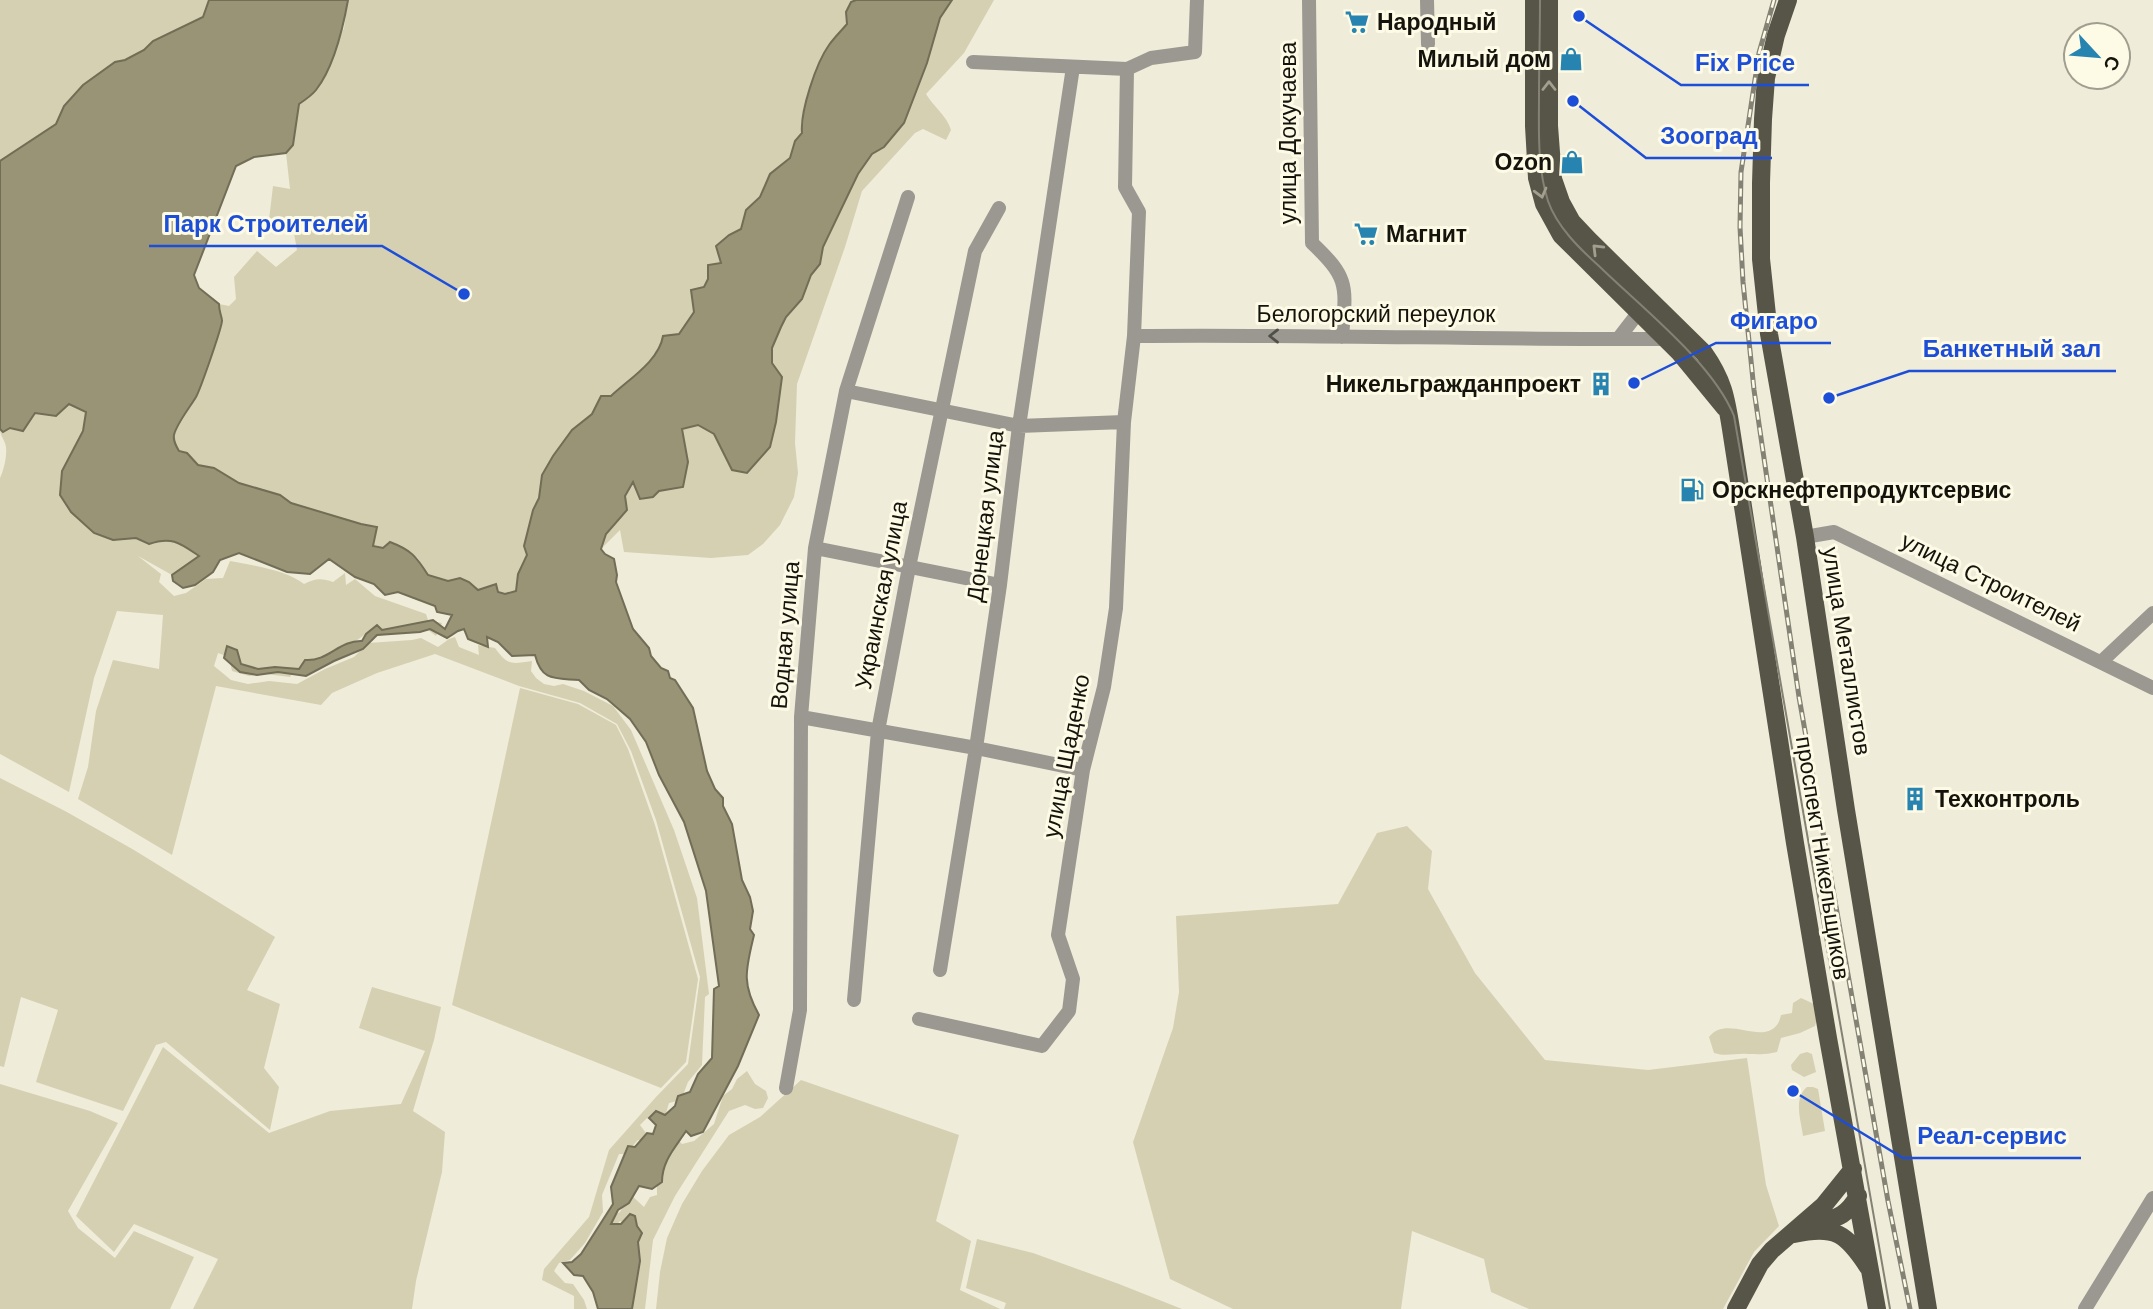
<svg xmlns="http://www.w3.org/2000/svg" width="2153" height="1309" font-family="Arial,sans-serif">
<rect width="100%" height="100%" fill="#efecd9"/>
<!-- green -->
<path fill="#d5d0b2" d="M0,0H209L203,17L153,41L144,50L125,60L115,62L64,106L56,124L0,161Z
M348,0H856L851,2L846,12L847,24L828,46L804,107L801,123L802,133L795,141L790,158L770,174L760,197L746,211L741,229L729,235L721,263L708,279L694,312L679,334L663,336C659,361 629,379 611,397L601,396L592,414L572,430L553,456L542,475L539,498L533,510L524,546L527,555L518,574L516,591L505,594L498,592L495,584L477,590L469,582L448,581L428,575L417,557L373,546L377,526L361,524L291,503L280,495L239,483L214,468L198,465L187,453L179,451L175,444L174,434L198,394L209,358L217,343L219,304L229,306L236,299L234,277L257,251L276,267L297,250L292,222L269,220L273,186L290,189L286,153L293,145L299,104L316,90L344,28Z
M952,0H994L964,53L926,94C934,107 947,116 951,130L946,140L923,129L915,133L862,191L845,247L797,384L795,443L798,473L794,497L780,525L763,544L748,555L711,558L624,552L620,530L601,549L606,534L627,510L625,496L634,481L659,491L688,462L682,429L698,425L714,434L732,470L747,473L770,447L772,348L786,317L802,299L811,275L820,264L823,247L858,174L872,154L884,147L927,63L940,18Z
M69,404L86,412L83,431L62,471L71,512L94,533L114,540L136,538L149,544C172,536 181,544 200,556L172,575L138,556L161,574L159,582L174,596L186,593L206,579L223,578L230,561C251,565 287,570 304,584C315,578 322,578 333,582L345,573L346,585L355,579L375,596L426,614L428,620L442,623L436,636L424,627L373,637L368,632L356,641L307,669L296,668L290,677L266,674L249,676L232,671L229,657L218,653L214,666L231,680L248,684L269,681L297,684L325,669L354,657L368,643L412,640L421,638L438,647L449,639L455,637L459,647L479,655L478,645L495,648C508,666 512,664 532,661L531,671L536,678L544,684L554,686L563,684L584,691L613,706L631,730L674,830L697,898L709,994L705,997L702,1065L688,1082L681,1100L669,1103L666,1113L656,1122L647,1118L640,1125L646,1133L644,1142L638,1140L625,1154H619L602,1195L603,1212L585,1243L570,1260L559,1263L554,1271L565,1283L573,1284L584,1300L587,1309H574V1296L542,1280L544,1269L589,1217L609,1150L656,1097L688,1064L700,977L656,820L631,751L617,724L580,703L519,686L435,654L377,673L332,693L321,705L216,686L172,855L78,799L88,767L96,711L113,660L159,669L163,615L117,611L94,678L69,792L0,754V478C4,470 7,456 6,447C5,440 0,436 0,429L3,432L35,413Z
M520,688L578,704L616,725L628,749L655,825L698,979L686,1062L661,1088L452,1005Z
M0,778L65,811L134,850L275,937L247,990L280,1004L264,1068L279,1087L270,1130L166,1042L156,1045L123,1111L36,1082L58,1010L21,997L4,1067L0,1066Z
M1407,826L1432,851L1428,889L1475,973L1545,1060L1648,1070L1747,1058L1766,1185L1779,1226L1754,1252L1723,1309H1529L1491,1292L1484,1259L1412,1231L1401,1309H1233L1170,1279L1133,1142L1173,1028L1179,992L1176,916L1338,904L1377,833Z
M372,987L441,1007L434,1040L413,1111L445,1132L442,1172L416,1281L412,1309H193L218,1259L134,1224L114,1252L76,1216L163,1047L269,1133L330,1111L401,1104L425,1051L359,1028Z
M1801,998L1814,1004L1817,1019L1815,1026L1800,1033L1781,1038L1777,1052C1764,1055 1760,1054 1748,1054C1736,1053 1726,1057 1714,1053L1709,1037C1726,1015 1760,1044 1776,1026C1779,1023 1780,1019 1781,1015L1792,1013L1793,1003Z
M1807,1052L1812,1054L1816,1072L1804,1077L1792,1070L1791,1065L1800,1054Z
M747,1071L755,1084L766,1091L768,1098L763,1108L755,1109L745,1105L729,1111L675,1196L653,1240L645,1309H625L627,1224L620,1221L611,1231L609,1218L620,1212L630,1194L644,1207L650,1197L657,1195C657,1184 656,1173 663,1165C672,1151 673,1159 677,1139L682,1144L694,1141L714,1124L723,1096L732,1089L737,1079Z
M801,1080L959,1135L936,1221L971,1241L960,1290L1000,1309H656L660,1272L667,1238L682,1204L702,1171L729,1135L760,1117Z
M0,1084L90,1111L118,1123L68,1211L78,1228L115,1258L134,1231L194,1257L170,1309H0Z
M1807,1087H1813L1818,1089L1825,1131L1803,1136C1801,1120 1793,1099 1807,1087Z
M977,1239L1033,1253L1119,1284L1182,1309H1004L1006,1303L966,1288Z"/>
<!-- water -->
<path fill="#999475" stroke="#716d56" stroke-width="2" d="M209,0H348C343,28 334,67 316,90C312,95 305,100 299,104L293,145L286,153L254,157L236,166L194,275L199,288L219,304C219,311 221,314 222,320C223,325 200,390 196,397C190,407 176,425 174,435C173,441 176,446 179,451L187,453L198,465L214,468L239,483L280,495L291,503L361,524L377,527L373,546L383,548L390,542C411,550 416,556 428,575L448,581L460,578L469,582L478,590L496,584L498,592L505,594L516,591L518,574L527,555L524,546L533,510L539,498L542,475L553,456L572,430L592,414L601,396H611C629,379 659,361 663,336L679,334L694,312L691,290L704,287L708,279V265L721,263L716,246L729,235L741,229L746,210L760,197L770,174L790,158L795,141L802,133C800,112 816,63 829,45C834,38 841,31 847,24L846,12L851,2L856,0H952L940,18L927,63L904,123L884,147L872,154L858,174L823,247L820,264L811,275L802,299L786,317L781,327L772,348V363L782,377L776,422L770,447L747,473L732,470L714,434L698,425L682,429L688,462L683,487L659,491L653,497L640,499L633,482L625,496L627,510L606,534L601,549L605,554L614,559L617,575L616,582L633,629L649,648L651,656L661,668L668,671L670,678L675,680L693,708L707,771L715,789L723,798V806L732,824L742,880L750,897L753,911L750,929L754,935C746,969 741,983 759,1015L738,1066L703,1132L691,1136L686,1131C675,1148 662,1161 662,1182L652,1189L639,1186L629,1203L618,1210L611,1224H621L630,1214L635,1216L637,1226L642,1233L638,1242L640,1261L632,1309H598L593,1292L583,1276L574,1275L563,1263L572,1262L581,1254L613,1204L611,1187L628,1146L635,1147L647,1133L653,1134L656,1125L649,1118L656,1111L665,1115L675,1106L678,1096L690,1092L698,1074L712,1058L714,989L719,986L706,891L684,822L659,775L646,742L630,719L607,699L589,690L579,680C555,678 542,682 535,655L512,656L498,642L487,637L488,647L468,639L464,629L458,631L447,638L430,629L420,632L377,635L363,649L334,661L306,676L278,672L257,675L240,672L224,658L227,646L237,650L241,664L258,669L275,667L299,669L305,660C328,662 339,640 362,641L366,634L377,625L382,630L433,620L445,629L452,615L437,612L435,606L398,592L385,595L374,584L355,577L329,559L310,574L287,572L239,553L220,560L213,572L195,585L183,588L173,581L172,575L199,556C180,543 172,536 149,544L136,538L113,540L94,533L71,512L60,495L62,471L83,431L86,412L69,404L56,416L35,413L23,431L10,428L3,432L0,429V161L56,124L64,106L83,85L115,62L125,60L144,50L153,41L203,17Z"/>
<g fill="none" stroke-linecap="round" stroke-linejoin="round">
<!-- minor -->
<path stroke="#9a9890" stroke-width="14" d="M1309,0L1312,243C1350,279 1346,286 1342,337
M1427,0L1428,44
M973,62L1127,69
M1134,336C1311,334 1488,340 1665,339L1670,334
M1618,339L1645,304
M846,391L1019,426L1124,422
M1805,537L1834,532L2153,688
M815,548L1000,585
M2101,662L2153,613
M801,717L976,748L1083,770
M940,970L976,748L1000,585L1019,426L1073,67
M854,1000L878,731L909,567L975,251L999,208
M919,1019L1042,1046L1069,1011L1073,979L1058,935L1083,770L1104,687L1116,608L1124,422L1134,336L1139,212L1125,187L1127,69L1151,58L1195,52L1197,0
M786,1088L800,1010L801,717L815,548L846,391L908,197
M2085,1309L2153,1198"/>
<!-- major -->
<path stroke="#575547" stroke-width="18" d="M1534,0V126L1537,178L1544,204L1561,235L1679,352L1725,408
M1549,0V126L1553,179L1561,202L1572,222L1588,239L1704,353C1723,380 1726,397 1731,429L1795,843L1828,1038L1877,1309
M1788,0L1776,35L1766,78L1763,119L1761,183V259L1769,334L1805,537L1846,810L1928,1309
M1811,1226C1834,1218 1845,1219 1858,1196
M1794,1234C1835,1225 1846,1233 1868,1267
M1736,1309L1760,1264L1772,1250L1824,1205L1853,1169"/>
<!-- tram -->
<path stroke="#848275" stroke-width="2" d="M1540,0C1540,32 1539,64 1539,96C1539,130 1537,167 1548,201C1557,227 1580,249 1600,267C1641,307 1713,363 1734,416L1890,1309"/>
<!-- rail casing -->
<g stroke="#848275" stroke-width="5">
<path id="rail" d="M1774,0L1759,53L1741,172L1740,227L1743,282L1754,390L1799,697L1888,1201L1910,1309"/>
</g>
<!-- rail -->
<use href="#rail" stroke="#fdfae6" stroke-width="2.5" stroke-dasharray="8" stroke-linecap="butt"/>
</g>
<!-- one-way arrows -->
<defs><path id="oneway-chevron" d="M-2-3.5L2.5 0L-2 3.5" fill="none" stroke-width="1.6" stroke-linecap="round" stroke-linejoin="round" transform="scale(1.75)"/></defs>
<g stroke="#a29f8f">
<use href="#oneway-chevron" transform="translate(1549 86) rotate(-90)"/>
<use href="#oneway-chevron" transform="translate(1541 193) rotate(75)"/>
<use href="#oneway-chevron" transform="translate(1597 249) rotate(-135)"/>
</g>
<use stroke="#504f47" href="#oneway-chevron" transform="translate(1274 336) rotate(-180)"/>
<!-- icons -->
<defs>
<g id="supermarket-bare" transform="scale(1.89)"><path d="M-6-5.5h2.5l.6 2H6L4.5 2H-2.5L-4.4-4H-6ZM-1.5 3.2a1.3 1.3 0 1 0 .1 0ZM3 3.2a1.3 1.3 0 1 0 .1 0Z" fill="#2784b0" stroke="#fdfae6" stroke-width="2.5" paint-order="stroke"/></g>
<g id="shop-bare" transform="scale(1.89)"><path d="M-5-2.5h2.3a2.7 3.5 0 0 1 5.4 0H5L5.5 6h-11ZM-1.5-2.5h3a1.5 2.3 0 0 0-3 0Z" fill="#2784b0" stroke="#fdfae6" stroke-width="2.5" paint-order="stroke"/></g>
<g id="building-bare" transform="scale(1.89)"><path d="M-4-6H4V6H1V3H-1V6H-4ZM-2.5-4.3h1.7v1.8h-1.7ZM.8-4.3h1.7v1.8H.8ZM-2.5-1h1.7V.8h-1.7ZM.8-1h1.7V.8H.8Z" fill="#2784b0" stroke="#fdfae6" stroke-width="2.5" paint-order="stroke"/></g>
<g id="fuel-bare" transform="scale(1.89)"><path d="M-5.5-6h7V0h2V4h1.3V-2.5L3-4.5l.8-.8L6-3V5H2.5V1h-1V6h-7ZM-4.2-4.7v3.2H.2V-4.7Z" fill="#2784b0" stroke="#fdfae6" stroke-width="2.5" paint-order="stroke"/></g>
</defs>
<g fill-rule="evenodd">
<use href="#supermarket-bare" x="1357" y="22"/>
<use href="#shop-bare" x="1571" y="59"/>
<use href="#shop-bare" x="1572" y="162"/>
<use href="#supermarket-bare" x="1366" y="234"/>
<use href="#building-bare" x="1601" y="384"/>
<use href="#fuel-bare" x="1692" y="490"/>
<use href="#building-bare" x="1915" y="799"/>
</g>
<g text-anchor="middle" dominant-baseline="central" stroke-width="6" stroke-linejoin="round" paint-order="stroke">
<!-- poi labels -->
<g font-size="23" font-weight="bold" fill="#14130c" stroke="#fdfae6" text-anchor="start">
<text x="1377" y="22">Народный</text>
<text x="1551" y="59" text-anchor="end">Милый дом</text>
<text x="1552" y="162" text-anchor="end">Ozon</text>
<text x="1386" y="234">Магнит</text>
<text x="1581" y="384" text-anchor="end">Никельгражданпроект</text>
<text x="1712" y="490">Орскнефтепродуктсервис</text>
<text x="1935" y="799">Техконтроль</text>
</g>
<!-- street labels -->
<g font-size="23" fill="#14130c" stroke="#fdfae6">
<text transform="translate(1288 133) rotate(-90)">улица Докучаева</text>
<text x="1376" y="314">Белогорский переулок</text>
<text transform="translate(985 516) rotate(-83)">Донецкая улица</text>
<text transform="translate(1991 582) rotate(26)">улица Строителей</text>
<text transform="translate(881 595) rotate(-79)">Украинская улица</text>
<text transform="translate(785 635) rotate(-85)">Водная улица</text>
<text transform="translate(1847 651) rotate(81)">улица Металлистов</text>
<text transform="translate(1066 756) rotate(-79)">улица Щаденко</text>
<text transform="translate(1823 858) rotate(81)">проспект Никельщиков</text>
</g>
</g>
<!-- callouts -->
<path fill="none" stroke="#1d4ed8" stroke-width="2.5" d="M1579 16L1681 85H1809M1573 101L1646 158H1772M464 294L382 246H149M1634 383L1716 343H1831M1829 398L1909 371H2116M1793 1091L1903 1158H2081"/>
<g fill="#1d4ed8" stroke="#fdfae6" stroke-width="2.5">
<circle cx="1579" cy="16" r="7"/>
<circle cx="1573" cy="101" r="7"/>
<circle cx="464" cy="294" r="7"/>
<circle cx="1634" cy="383" r="7"/>
<circle cx="1829" cy="398" r="7"/>
<circle cx="1793" cy="1091" r="7"/>
</g>
<g font-size="24" text-anchor="middle" font-weight="bold" fill="#1d4ed8" stroke="#fdfae6" stroke-width="6" stroke-linejoin="round" paint-order="stroke">
<text x="1745" y="71">Fix Price</text>
<text x="1709" y="144">Зооград</text>
<text x="266" y="232">Парк Строителей</text>
<text x="1774" y="329">Фигаро</text>
<text x="2012" y="357">Банкетный зал</text>
<text x="1992" y="1144">Реал-сервис</text>
</g>
<!-- north arrow -->
<g transform="translate(2097 56) rotate(116)"><circle r="33" fill="#fdfae6" stroke="#a09e8f" stroke-width="2"/>
<path d="M0-5L12 26L0 18L-12 26Z" fill="#2784b0"/>
<text y="-10" font-size="19" font-weight="bold" text-anchor="middle" fill="#14130c">С</text>
</g>
</svg>
